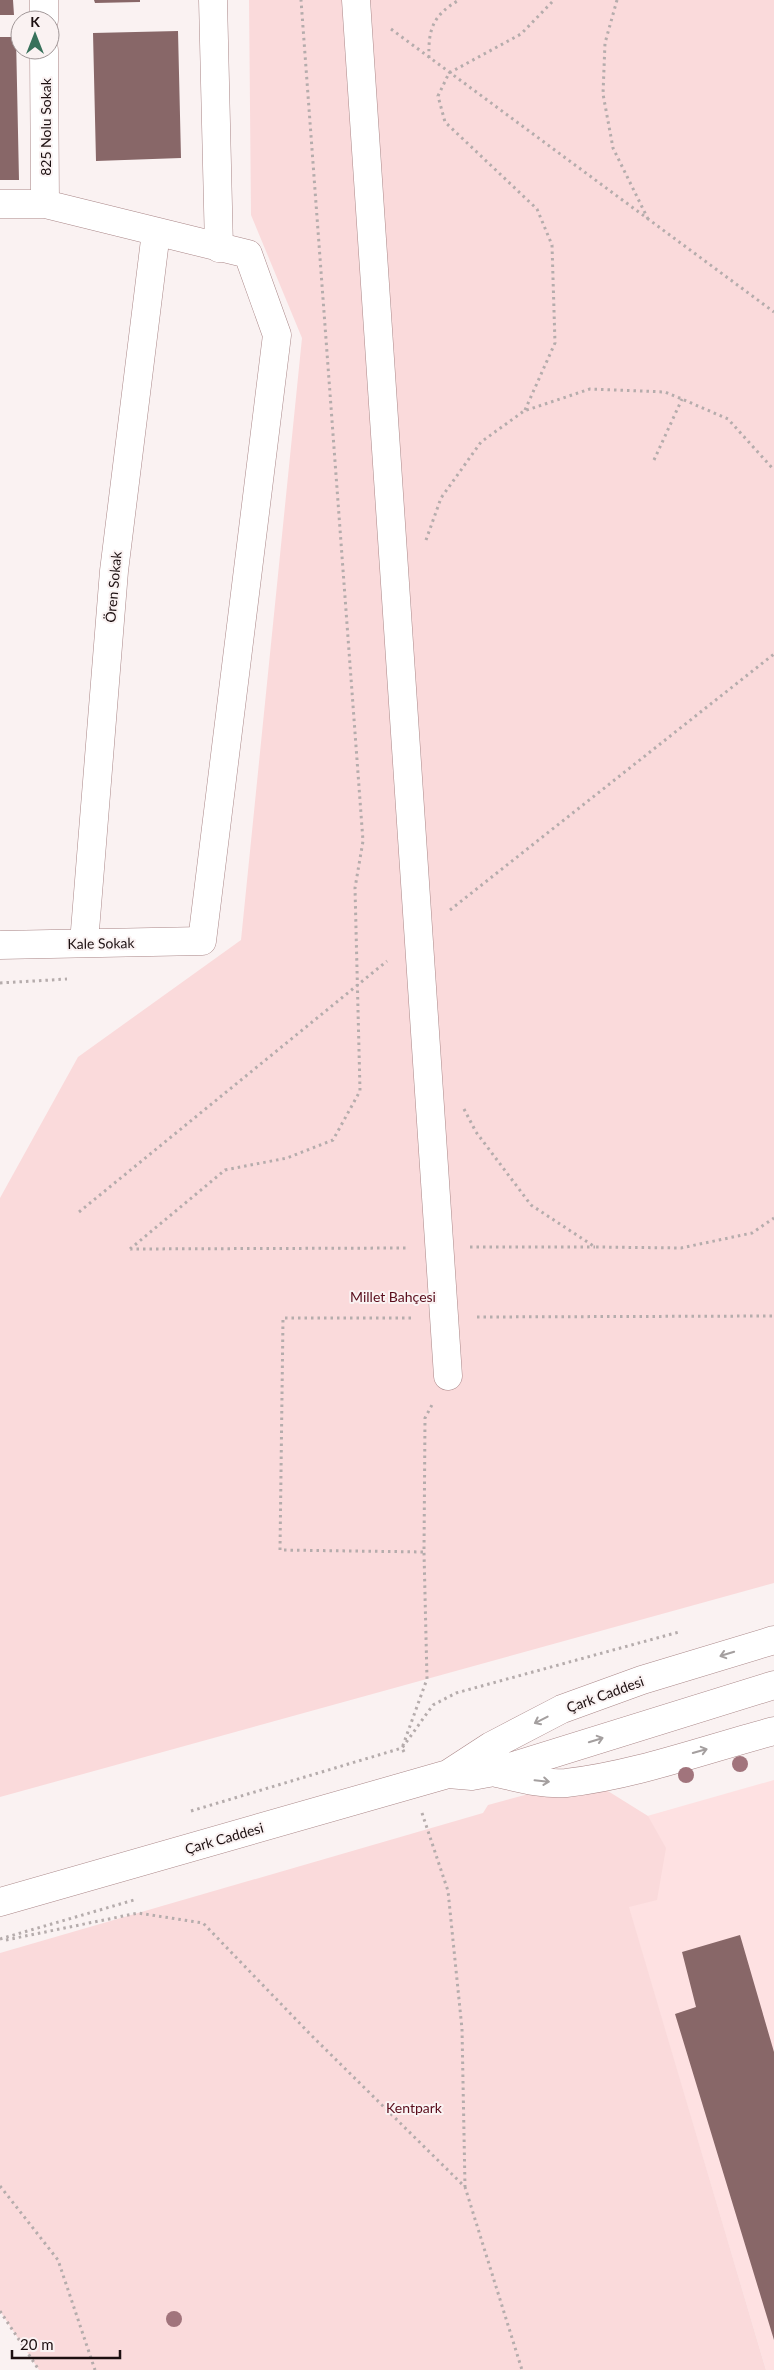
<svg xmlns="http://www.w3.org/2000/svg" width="774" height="2370" font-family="Lato,sans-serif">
<rect width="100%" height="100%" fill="#faf2f2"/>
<!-- built -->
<path fill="#fee1e2" d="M774,1780V2370H766L605,1828Z"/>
<!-- green -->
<path fill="#fadadb" d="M249,0H774V1583L0,1797V1198L78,1057L241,940L302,338L251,215Z
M551,1788H603L648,1816L666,1848L657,1900L629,1907L766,2370H39L0,2311V1953L483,1813L488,1805Z"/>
<!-- building -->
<path fill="#886768" d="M0,0H13L14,15H0Z
M94,0H140V2L95,3Z
M178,31L181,158L96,161L93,33Z
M0,37H16L19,180H0Z
M740,1935L774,2052V2340L675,2014L696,2007L682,1952Z"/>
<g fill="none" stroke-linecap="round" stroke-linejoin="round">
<!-- minor casing -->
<g stroke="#aa8788" stroke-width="29">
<path id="minor" d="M44,0V20
M213,0L219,248
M356,0L448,1376
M44,50L45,204
M0,204H45L248,254L277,335L202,941L0,945
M84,943L114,571L156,232"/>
</g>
<!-- major casing -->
<g stroke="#aa8788" stroke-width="29">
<path id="major" d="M497,1773C519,1778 544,1785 566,1783C636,1775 706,1749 774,1731
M448,1774L472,1776L494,1772L774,1685
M0,1902L448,1774L491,1746L562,1709L642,1680L774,1640"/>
</g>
<!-- path -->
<path stroke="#b5acac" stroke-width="3" stroke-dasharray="2.5 4" stroke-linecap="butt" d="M617,0L605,43L603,94L613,148L648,219
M391,29L774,312
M429,58C428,29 433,15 459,0
M525,410L555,343L552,245L537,209L445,122L438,96L449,73L521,34L554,0
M654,460L682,399
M426,540L441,498L481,442L524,411L590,389L665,392L682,399L728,419L774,470
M450,910L774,654
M0,983L67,979
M464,1109L476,1132L531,1205L595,1247L681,1248L752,1233L774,1218
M79,1212L387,961
M470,1247H595
M130,1249L225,1170L287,1158L333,1140L360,1091L355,888L363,841L301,0
M130,1249L407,1248
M477,1317L774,1316
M411,1318H283L280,1550L424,1552
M404,1752L402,1748L427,1679L424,1552L425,1418L433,1403
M191,1811L402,1748L433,1705L456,1693L679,1632
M422,1813L448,1891L462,2029L465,2187
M0,1939L134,1900
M6,1940L138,1913L203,1923L310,2034L465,2187L522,2370
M0,2186L58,2260L95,2370
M0,2311L39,2370"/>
<!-- minor -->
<use href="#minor" stroke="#fff" stroke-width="28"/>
<!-- major -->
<use href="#major" stroke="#fff" stroke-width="28"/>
</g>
<!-- trees -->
<g fill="#a1747c">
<circle cx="740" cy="1764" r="8"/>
<circle cx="686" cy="1775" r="8"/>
<circle cx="174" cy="2319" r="8"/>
</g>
<!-- one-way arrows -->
<defs><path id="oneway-shaft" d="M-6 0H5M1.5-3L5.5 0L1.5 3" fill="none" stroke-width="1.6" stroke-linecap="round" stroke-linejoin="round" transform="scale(1.25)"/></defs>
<g stroke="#a49f9f">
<use href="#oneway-shaft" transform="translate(727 1654) rotate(163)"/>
<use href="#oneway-shaft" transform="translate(541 1720) rotate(153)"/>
<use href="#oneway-shaft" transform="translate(596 1740) rotate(-17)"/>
<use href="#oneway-shaft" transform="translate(700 1751) rotate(-16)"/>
<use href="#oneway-shaft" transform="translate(542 1781) rotate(6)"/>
</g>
<g text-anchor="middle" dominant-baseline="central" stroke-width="4" stroke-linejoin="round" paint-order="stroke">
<!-- street labels -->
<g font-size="14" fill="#1c0f10" stroke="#faf2f2">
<text transform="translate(45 127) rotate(-90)">825 Nolu Sokak</text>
<text transform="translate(113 587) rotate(-85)">Ören Sokak</text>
<text transform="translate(101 943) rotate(-1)">Kale Sokak</text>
<text transform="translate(605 1694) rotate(-20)">Çark Caddesi</text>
<text transform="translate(224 1838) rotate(-16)">Çark Caddesi</text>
</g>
<!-- park labels -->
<g font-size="14" fill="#590d1c" stroke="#faf2f2">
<text x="393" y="1296">Millet Bahçesi</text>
<text x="414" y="2107">Kentpark</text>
</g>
</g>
<!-- north arrow -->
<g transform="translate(35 35)"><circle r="24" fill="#faf2f2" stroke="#a19798"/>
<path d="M0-4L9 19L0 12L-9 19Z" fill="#37715b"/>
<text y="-8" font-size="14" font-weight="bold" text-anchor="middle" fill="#1c0f10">K</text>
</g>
<!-- scale -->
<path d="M12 2350v8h108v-8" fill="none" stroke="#1c0f10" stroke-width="2.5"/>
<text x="20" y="2350" font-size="15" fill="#1c0f10" stroke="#faf2f2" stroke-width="4" paint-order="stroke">20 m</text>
</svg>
